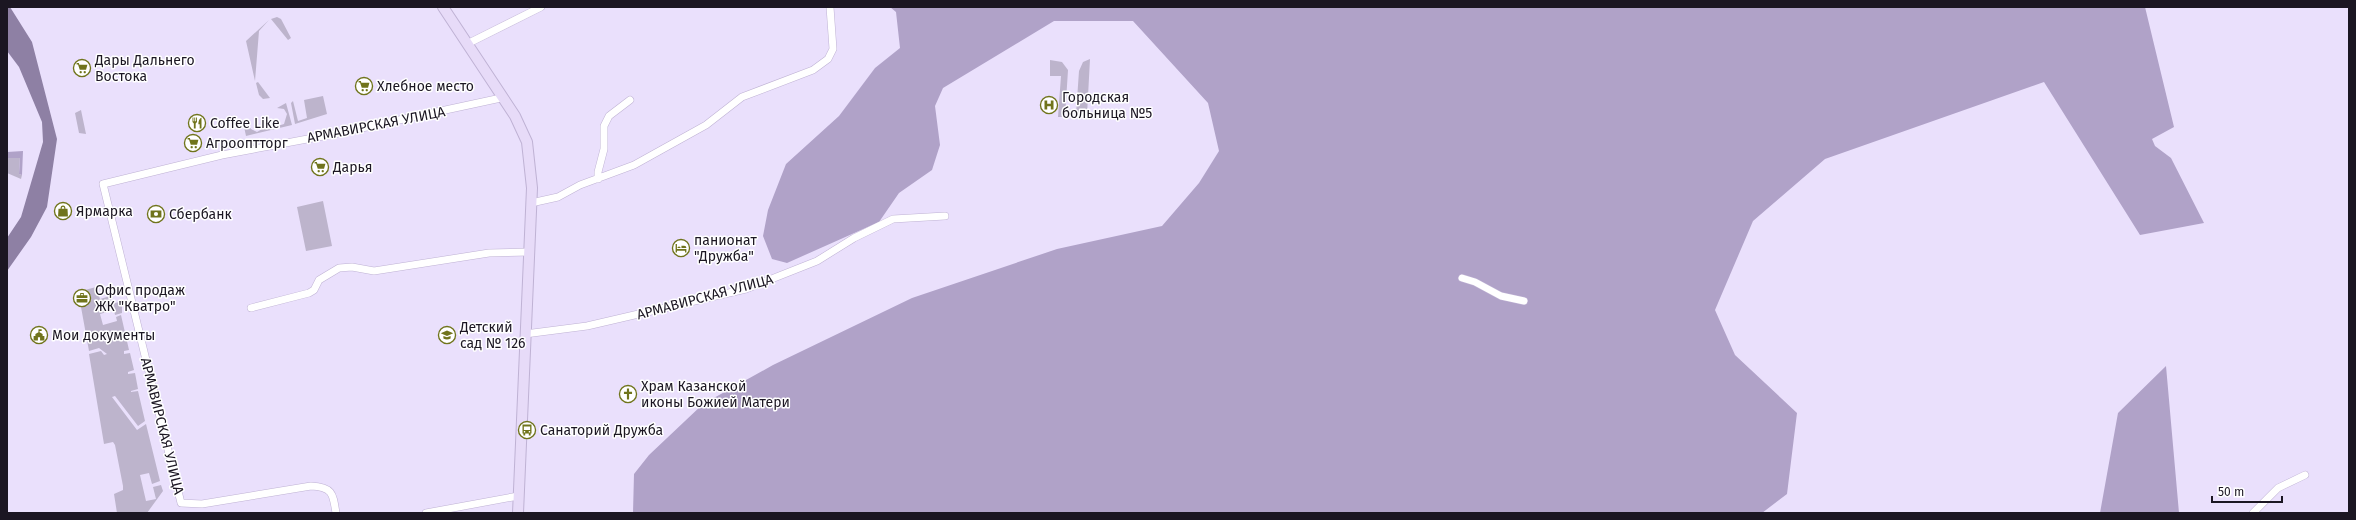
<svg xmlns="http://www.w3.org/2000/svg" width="2356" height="520" font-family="'Fira Sans',sans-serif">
<rect width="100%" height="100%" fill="#eae0fc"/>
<!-- green -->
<path fill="#bdb4cc" d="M277,17L281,19L291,38L288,40L271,19Z
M269,20L259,31L255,81L246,41Z
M1090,59L1087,115L1076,114L1079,71L1083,62Z
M1050,60L1062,62L1068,70L1065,117H1058L1061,76H1050Z
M258,82L270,98L263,99L259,95L256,83Z
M323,96L327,114L295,124L291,103L293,101L298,121L307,118L304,100Z
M286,103L292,125L246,136L243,122L246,121L251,129L257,132L264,128L268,129L284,124L287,114L284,109L277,108Z
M81,110L86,134L79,133L75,113Z
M20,157L19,174L22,175L21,179L7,173V158Z
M323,201L332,246L306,251L297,207Z
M96,287L100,299L110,296L112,304L122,301V313L115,315L114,310L100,314L103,325L117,321L116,317L121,315L129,350L124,351V354L130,353L134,370L128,372V374L135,373L138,389L131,391V392L138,391L145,421L138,426L115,396L112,397L137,430L146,424L160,481L152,484L149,473L140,475L146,501L156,499L153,487L161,485L163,491L147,513H117L114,494L123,490V486L115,445L113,442L104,444L89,354L101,351L104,355L107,354L99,348L89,351L81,307L88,305L85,290Z"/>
<!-- forest -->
<path fill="#b0a2c8" d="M890,7H2145L2174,127L2152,139L2155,146L2171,158L2204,223L2140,235L2044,82L1825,159L1753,221L1715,310L1735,355L1797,413L1787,494L1762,513H633L634,474L649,455L703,404L773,365L912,298L1057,249L1162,226L1199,183L1219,151L1208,103L1133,21H1054L943,88L935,106L940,145L932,170L899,193L879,222L787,263L772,259L763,236L768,210L786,164L839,116L875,68L900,48L896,12Z
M23,151L22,175L19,174L20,158H7V152Z
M2166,366L2179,513H2100L2118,413Z"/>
<!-- water -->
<path fill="#8e80a4" d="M7,7H10L32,42L57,139L47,207L31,237L7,271V238L21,217L43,142L42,122L19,67L7,51Z"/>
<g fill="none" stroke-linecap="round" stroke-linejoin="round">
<!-- street casing -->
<g stroke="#bfb2d4" stroke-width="8">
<path id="street" d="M467,44L541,7
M598,179V172L604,149V126L609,116L630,100
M531,203L558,197L580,185L634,165L706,125L742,97L813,70L828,59L833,49L830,7
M1462,278L1475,282L1501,296L1524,301
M251,308L309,293L314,290L319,280L339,268L352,267L374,271L489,253L529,252
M525,334L587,326L746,289L817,261L854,238L893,219L945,216
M336,513C333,494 333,487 311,486L202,504L181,503L103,184L222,155L334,134L501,98
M426,513L518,496
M2253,513L2278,488L2305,475"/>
</g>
<!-- secondary casing -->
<g stroke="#bfb2d4" stroke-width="12">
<path id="secondary" d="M443,7L515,116L527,142L532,188L518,513"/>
</g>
<!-- street -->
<use href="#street" stroke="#fff" stroke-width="7"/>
<!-- secondary -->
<use href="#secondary" stroke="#e7dbf8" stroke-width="10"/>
</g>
<!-- icons -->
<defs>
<g id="supermarket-ring" transform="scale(0.9)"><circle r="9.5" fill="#fff" stroke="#70741c" stroke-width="1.5"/><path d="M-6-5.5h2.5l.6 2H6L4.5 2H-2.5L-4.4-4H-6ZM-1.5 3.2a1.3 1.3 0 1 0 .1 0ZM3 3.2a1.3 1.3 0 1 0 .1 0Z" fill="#70741c"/></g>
<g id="hospital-ring" transform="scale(0.9)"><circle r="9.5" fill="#fff" stroke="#70741c" stroke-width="1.5"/><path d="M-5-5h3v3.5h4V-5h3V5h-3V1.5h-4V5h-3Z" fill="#70741c"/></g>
<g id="restaurant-ring" transform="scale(0.9)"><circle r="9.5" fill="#fff" stroke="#70741c" stroke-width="1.5"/><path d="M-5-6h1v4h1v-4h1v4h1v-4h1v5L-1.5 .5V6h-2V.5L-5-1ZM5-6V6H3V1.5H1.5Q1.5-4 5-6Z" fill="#70741c"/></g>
<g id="shop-ring" transform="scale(0.9)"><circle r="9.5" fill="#fff" stroke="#70741c" stroke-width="1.5"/><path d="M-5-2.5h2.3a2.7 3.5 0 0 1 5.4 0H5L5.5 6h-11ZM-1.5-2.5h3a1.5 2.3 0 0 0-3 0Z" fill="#70741c"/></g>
<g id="bank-ring" transform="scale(0.9)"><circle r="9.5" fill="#fff" stroke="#70741c" stroke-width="1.5"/><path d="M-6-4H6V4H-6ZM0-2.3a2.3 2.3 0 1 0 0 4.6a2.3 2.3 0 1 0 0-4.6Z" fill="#70741c"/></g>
<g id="hotel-ring" transform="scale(0.9)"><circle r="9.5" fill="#fff" stroke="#70741c" stroke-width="1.5"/><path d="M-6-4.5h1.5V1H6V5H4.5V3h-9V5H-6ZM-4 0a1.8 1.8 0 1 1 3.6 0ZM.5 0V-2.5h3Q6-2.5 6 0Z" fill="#70741c"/></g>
<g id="office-ring" transform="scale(0.9)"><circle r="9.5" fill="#fff" stroke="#70741c" stroke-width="1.5"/><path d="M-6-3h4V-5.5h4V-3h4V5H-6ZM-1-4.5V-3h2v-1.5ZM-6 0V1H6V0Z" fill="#70741c"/></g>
<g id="civic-ring" transform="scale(0.9)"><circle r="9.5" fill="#fff" stroke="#70741c" stroke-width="1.5"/><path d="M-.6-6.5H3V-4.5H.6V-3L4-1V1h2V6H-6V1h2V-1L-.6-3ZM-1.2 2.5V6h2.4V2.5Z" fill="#70741c"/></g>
<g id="school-ring" transform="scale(0.9)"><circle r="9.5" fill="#fff" stroke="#70741c" stroke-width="1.5"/><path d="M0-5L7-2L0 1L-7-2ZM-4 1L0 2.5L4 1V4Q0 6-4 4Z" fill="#70741c"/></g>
<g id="church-ring" transform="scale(0.9)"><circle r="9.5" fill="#fff" stroke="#70741c" stroke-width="1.5"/><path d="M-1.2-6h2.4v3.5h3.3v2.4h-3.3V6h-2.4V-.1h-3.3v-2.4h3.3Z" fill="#70741c"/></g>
<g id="bus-ring" transform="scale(0.9)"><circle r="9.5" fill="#fff" stroke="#70741c" stroke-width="1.5"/><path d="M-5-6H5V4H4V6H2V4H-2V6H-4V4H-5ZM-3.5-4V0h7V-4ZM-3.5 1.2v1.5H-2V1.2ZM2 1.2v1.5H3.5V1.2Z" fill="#70741c"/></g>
</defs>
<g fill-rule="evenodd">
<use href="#supermarket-ring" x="82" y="68"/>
<use href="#supermarket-ring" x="364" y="86"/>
<use href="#hospital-ring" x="1049" y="105"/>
<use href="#restaurant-ring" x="197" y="123"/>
<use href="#supermarket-ring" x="193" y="143"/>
<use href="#supermarket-ring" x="320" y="167"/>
<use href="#shop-ring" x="63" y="211"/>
<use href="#bank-ring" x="156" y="214"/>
<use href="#hotel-ring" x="681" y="248"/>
<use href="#office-ring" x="82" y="298"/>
<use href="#civic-ring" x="39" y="335"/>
<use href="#school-ring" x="447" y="335"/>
<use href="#church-ring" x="628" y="394"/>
<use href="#bus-ring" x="527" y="430"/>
</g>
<g text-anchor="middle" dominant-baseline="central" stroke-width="3" stroke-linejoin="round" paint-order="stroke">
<!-- poi labels -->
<g font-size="14" fill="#1b1622" stroke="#fff" text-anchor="start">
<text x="95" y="60">Дары Дальнего<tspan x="95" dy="16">Востока</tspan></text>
<text x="377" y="86">Хлебное место</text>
<text x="1062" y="97">Городская<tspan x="1062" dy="16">больница №5</tspan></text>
<text x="210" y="123">Coffee Like</text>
<text x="206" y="143">Агрооптторг</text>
<text x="333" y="167">Дарья</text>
<text x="76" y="211">Ярмарка</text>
<text x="169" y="214">Сбербанк</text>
<text x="694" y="240">панионат<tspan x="694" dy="16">"Дружба"</tspan></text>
<text x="95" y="290">Офис продаж<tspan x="95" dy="16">ЖК "Кватро"</tspan></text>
<text x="460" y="327">Детский<tspan x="460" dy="16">сад № 126</tspan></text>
<text x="52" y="335">Мои документы</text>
<text x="641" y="386">Храм Казанской<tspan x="641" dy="16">иконы Божией Матери</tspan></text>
<text x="540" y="430">Санаторий Дружба</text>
</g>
<!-- street labels -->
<g font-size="14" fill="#1b1622" stroke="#fff">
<text transform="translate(376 125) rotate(-11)">АРМАВИРСКАЯ УЛИЦА</text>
<text transform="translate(705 297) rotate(-15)">АРМАВИРСКАЯ УЛИЦА</text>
<text transform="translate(162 426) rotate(76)">АРМАВИРСКАЯ УЛИЦА</text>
</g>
</g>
<!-- border -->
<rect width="2356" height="520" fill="none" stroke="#1b1622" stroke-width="16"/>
<!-- scale -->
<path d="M2212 496v6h70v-6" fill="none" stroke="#1b1622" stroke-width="2"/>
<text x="2218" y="496" font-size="12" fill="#1b1622" stroke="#ffffff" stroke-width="3" paint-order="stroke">50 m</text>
</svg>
